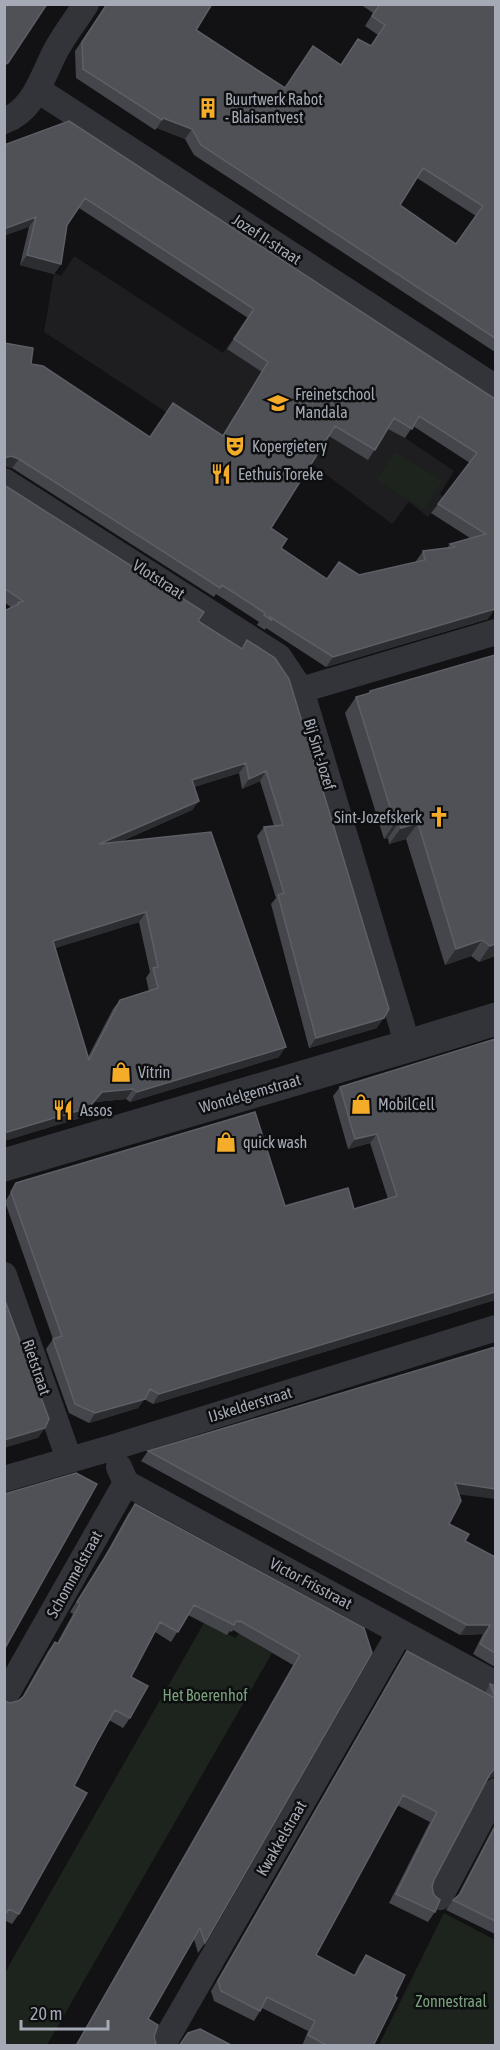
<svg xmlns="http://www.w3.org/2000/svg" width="500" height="2050" font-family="'Asap Condensed',sans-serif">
<rect width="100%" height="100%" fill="#121214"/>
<!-- built -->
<path fill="#1e1e21" d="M74,256L223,353L247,317L412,426L405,438L454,471L440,494L443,497L428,517L409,502L392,524L312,464L269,530L143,448L166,412L44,332L54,273L61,276Z"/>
<!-- green -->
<path fill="#1d241d" d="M395,452L442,481L424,509L377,480Z
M266,1584L261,1647L272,1653L47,2045L5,2046V1974L12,1960L204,1623L236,1638Z
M444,1913L495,1940V2045H379Z"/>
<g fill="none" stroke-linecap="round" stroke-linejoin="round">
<!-- minor -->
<path stroke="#333439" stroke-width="26" d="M38,90L496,388
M4,121C34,110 42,77 55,52C64,35 76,20 86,4
M4,481L279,657L301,690
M408,1046L301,690L496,632
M4,1275L69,1459
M4,1479L111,1448L496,1328
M126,1483L496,1684
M4,1698L126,1483L119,1467
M440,1897L496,1791
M162,2046L400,1632"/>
<!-- tertiary -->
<path stroke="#333439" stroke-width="33" d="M4,1165L408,1046L496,1019"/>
</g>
<!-- wall -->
<path fill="#45464c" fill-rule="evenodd" d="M107,4L196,30L284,88L341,65L358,39L371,46L378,35L365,26L373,13L360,4H495V352L194,155L185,139L157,128L155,130L76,78L75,51ZM417,178L476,216L456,244L400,205Z
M4,145L495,399L488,619L326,667L266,628L265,630L257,625L259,622L216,594L214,597L12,468L4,466V343L31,364L150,437L222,436L262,372L227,349L248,318L79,208L67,225L61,264L54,274L20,265L29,227ZM413,426L470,463L431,513L470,538L450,544L447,548L423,551L416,561V562L359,575L327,579L281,548L271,528L329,436L368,460L388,429L405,438Z
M4,485L198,621L241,649L377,1028L309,1048L271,904L276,898L257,836L264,827L274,826L260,781L242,789L239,773L194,787L199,801L192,810L120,842L279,1057L130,1102L126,1099L95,1102L82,1117L77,1119L4,1141L12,608L4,602ZM139,922L150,972L146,978L149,991L120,1000L113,1009L88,1057L55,948Z
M370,691L495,956L479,962L471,956L445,965L406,839L389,844L388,838L384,839L345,713L356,697L369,693Z
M495,1039V1300L153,1404L144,1399L138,1408L89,1423L69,1413L46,1349L53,1339L5,1202L16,1183L285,1206L354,1209L388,1199L370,1143L348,1149L333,1096L340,1087Z
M148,1451L459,1494L449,1524L465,1541L495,1557V1667L473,1654L483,1634L460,1635L141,1461Z
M135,1504L364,1628L205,1943L198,1953L194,1939L148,2019L156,2044L158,2046H75L293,1665L233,1630L232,1632L230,1631L227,1635L188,1615L171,1642L155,1632L131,1677L130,1718L123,1728L109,1720L74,1786L19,1914L12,1924L4,1920V1701L10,1703L18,1701L21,1699L48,1651L55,1642L57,1643L73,1614L70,1612L103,1559L128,1514Z
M407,1651L485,1693L490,1684L495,1686V1776L488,1779L434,1880L432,1887L435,1912L428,1922L389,1903L430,1822L397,1805L316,1955L354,1975L359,1965L366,1955L373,2046H302L308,2031L262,2008L254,2021L214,2001L211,1991L401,1661Z
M495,1824V1934L446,1910L453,1900L457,1897Z"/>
<!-- shaded-wall -->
<path fill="#2c2d31" d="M163,118L192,129L185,139L157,128Z
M36,217L29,227L4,236V229Z
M27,255L61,264L54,274L20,265Z
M11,456L19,459L12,468L4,466V458Z
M495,609L488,619L326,667L333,657Z
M246,763L239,773L185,790L192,780Z
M266,771L260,781L242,789L249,779Z
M199,801L192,810L93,854L99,844Z
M399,822L388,838L384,839L395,823Z
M418,823L406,839L389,844L401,828Z
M146,912L139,922L46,951L53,941Z
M482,940L471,956L445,965L456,949Z
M495,944V956L479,962L490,946Z
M384,1018L377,1028L309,1048L316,1038Z
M286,1047L279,1057L130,1102L137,1092Z
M133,1089L126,1099L95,1102L82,1117L77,1119L4,1141V1133L102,1092Z
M377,1134L370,1143L348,1149L355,1139Z
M495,1292V1300L153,1404L159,1394Z
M145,1399L138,1408L89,1423L95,1413Z
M45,1428L38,1438L4,1448V1440Z
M455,1483L495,1489V1499L448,1493Z
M467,1625H490L483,1634L460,1635Z
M495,1768V1776L488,1779L490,1774Z"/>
<!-- building -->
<path fill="#4f5157" stroke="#5d5f66" stroke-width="1.5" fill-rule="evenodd" d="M4,4H47L8,63L4,65Z
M107,4H212L196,30L285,88L313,46L341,65L358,39L371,46L385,25L372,16L380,4H495V338L201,145L192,129L163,118L162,120L83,69L82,42ZM423,168L483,206L456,244L400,205Z
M69,121L495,399V609L333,657L270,617L271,620L264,615L265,613L222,585L220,588L19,459L11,456L4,458V343L33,348L31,364L43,366L150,437L173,403L223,436L268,362L234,339L254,309L85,198L67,225L61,264L27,255L36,217L4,229V145ZM419,416L477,453L438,504L486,534L450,544L455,547L423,551L425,560L359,575L339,562L327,579L281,548L287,539L271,528L335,426L375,450L394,418L412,429Z
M4,485L204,612L198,621L242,649L247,640L275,658L289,679L389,1009L384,1018L316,1038L278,895L284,893L264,827L283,825L266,771L249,779L246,763L192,780L199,801L99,844L211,832L286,1047L137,1092L133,1089L102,1092L89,1107L84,1109L4,1133V611L19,604L18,603L23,601L4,588ZM146,912L158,967L153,968L158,988L120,1000L89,1060L53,941Z
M495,655V944L490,946L482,940L456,949L418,823L401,828L399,822L395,823L356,697L370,693V691Z
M495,1039V1292L159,1394L150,1389L145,1399L95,1413L75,1404L53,1339L62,1336L11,1192L16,1183L255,1112L285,1206L348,1188L354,1209L397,1196L377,1134L355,1139L340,1087Z
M4,1298L49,1419L45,1428L4,1440Z
M495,1347V1489L455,1483L461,1501L449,1524L469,1534L465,1541L495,1557V1653L480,1644L490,1625H467L148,1451Z
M76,1473L97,1484L4,1650V1494Z
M135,1504L364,1628L372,1653L205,1943L200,1928L148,2019L158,2025L154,2037L156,2044L158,2046H76L300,1655L240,1621L239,1622L236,1621L234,1625L194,1605L178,1632L160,1622L131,1677L148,1686L130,1718L115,1710L96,1744L74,1786L87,1793L19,1914L9,1909L4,1916V1701L10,1703L18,1701L24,1696L55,1642L58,1644L80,1604L77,1602L110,1549Z
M407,1651L495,1698V1768L490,1774L434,1880L432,1887L434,1895L440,1900L435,1912L396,1894L437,1812L403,1795L316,1955L355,1976L366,1955L405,1975L395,1996L397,1998L373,2046H328L308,2035L315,2021L267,1997L260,2011L221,1991L218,1981Z
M490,1684L495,1686V1697Z
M495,1827V1921L453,1900L460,1894Z
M200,2029L233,2046H179L188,2033Z"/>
<!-- icons -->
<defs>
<g id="building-bare" transform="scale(1.62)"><path d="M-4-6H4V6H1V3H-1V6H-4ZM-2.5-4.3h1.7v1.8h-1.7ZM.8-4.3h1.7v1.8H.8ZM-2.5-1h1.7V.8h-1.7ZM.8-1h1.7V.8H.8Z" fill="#f5ad29" stroke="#0d0e0f" stroke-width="2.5" paint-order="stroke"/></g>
<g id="school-bare" transform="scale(1.62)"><path d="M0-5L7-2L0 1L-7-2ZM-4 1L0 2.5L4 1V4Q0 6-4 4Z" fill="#f5ad29" stroke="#0d0e0f" stroke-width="2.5" paint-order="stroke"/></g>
<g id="theatre-bare" transform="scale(1.62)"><path d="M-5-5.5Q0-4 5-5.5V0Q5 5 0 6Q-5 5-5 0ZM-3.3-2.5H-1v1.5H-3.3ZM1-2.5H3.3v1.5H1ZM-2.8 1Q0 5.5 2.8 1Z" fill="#f5ad29" stroke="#0d0e0f" stroke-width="2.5" paint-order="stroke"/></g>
<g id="restaurant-bare" transform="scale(1.62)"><path d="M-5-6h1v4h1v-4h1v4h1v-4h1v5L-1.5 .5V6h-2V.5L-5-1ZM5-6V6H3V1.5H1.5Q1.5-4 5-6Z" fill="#f5ad29" stroke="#0d0e0f" stroke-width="2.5" paint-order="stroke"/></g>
<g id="church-bare" transform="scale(1.62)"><path d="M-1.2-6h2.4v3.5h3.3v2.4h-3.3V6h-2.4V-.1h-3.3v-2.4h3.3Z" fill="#f5ad29" stroke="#0d0e0f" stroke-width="2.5" paint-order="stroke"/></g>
<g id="shop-bare" transform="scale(1.62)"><path d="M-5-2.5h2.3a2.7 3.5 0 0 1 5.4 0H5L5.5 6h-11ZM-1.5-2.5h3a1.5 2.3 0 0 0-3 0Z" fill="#f5ad29" stroke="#0d0e0f" stroke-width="2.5" paint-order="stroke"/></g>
</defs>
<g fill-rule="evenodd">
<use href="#building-bare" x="208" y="108"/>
<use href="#school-bare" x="278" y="403"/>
<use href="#theatre-bare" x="235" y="446"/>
<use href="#restaurant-bare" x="221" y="474"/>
<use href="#church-bare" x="439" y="817"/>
<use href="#shop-bare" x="121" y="1072"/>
<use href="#shop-bare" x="361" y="1104"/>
<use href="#restaurant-bare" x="63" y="1110"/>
<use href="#shop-bare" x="226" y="1142"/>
</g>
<g text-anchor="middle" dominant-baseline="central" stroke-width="5" stroke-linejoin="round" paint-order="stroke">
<!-- poi labels -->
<g font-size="16" fill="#a4a9b5" stroke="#0d0e0f" text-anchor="start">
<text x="225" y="99">Buurtwerk Rabot<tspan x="225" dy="18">- Blaisantvest</tspan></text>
<text x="295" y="394">Freinetschool<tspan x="295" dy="18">Mandala</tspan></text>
<text x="252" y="446">Kopergietery</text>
<text x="238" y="474">Eethuis Toreke</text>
<text x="422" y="817" text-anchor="end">Sint-Jozefskerk</text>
<text x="138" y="1072">Vitrin</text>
<text x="378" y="1104">MobilCell</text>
<text x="80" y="1110">Assos</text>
<text x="243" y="1142">quick wash</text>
</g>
<!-- street labels -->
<g font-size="16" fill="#a4a9b5" stroke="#0d0e0f">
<text transform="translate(267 239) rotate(33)">Jozef II-straat</text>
<text transform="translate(159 579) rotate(33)">Vlotstraat</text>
<text transform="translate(320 754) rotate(73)">Bij Sint-Jozef</text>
<text transform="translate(250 1093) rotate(-16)">Wondelgemstraat</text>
<text transform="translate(37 1367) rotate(71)">Rietstraat</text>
<text transform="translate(250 1404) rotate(-17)">IJskelderstraat</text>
<text transform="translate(74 1574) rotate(-61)">Schommelstraat</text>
<text transform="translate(311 1583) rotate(28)">Victor Frisstraat</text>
<text transform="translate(281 1838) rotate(-60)">Kwakkelstraat</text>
</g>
<!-- park labels -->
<g font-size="16" fill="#7aa17c" stroke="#0d0e0f">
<text x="205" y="1695">Het Boerenhof</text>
<text x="451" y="2001">Zonnestraal</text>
</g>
</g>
<!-- border -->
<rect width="500" height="2050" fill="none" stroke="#a4a9b5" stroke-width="12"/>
<!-- scale -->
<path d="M21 2020v9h87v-9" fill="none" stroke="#a4a9b5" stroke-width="3"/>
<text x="30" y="2020" font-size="18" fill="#a4a9b5" stroke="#0d0e0f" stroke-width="4.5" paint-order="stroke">20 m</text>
</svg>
